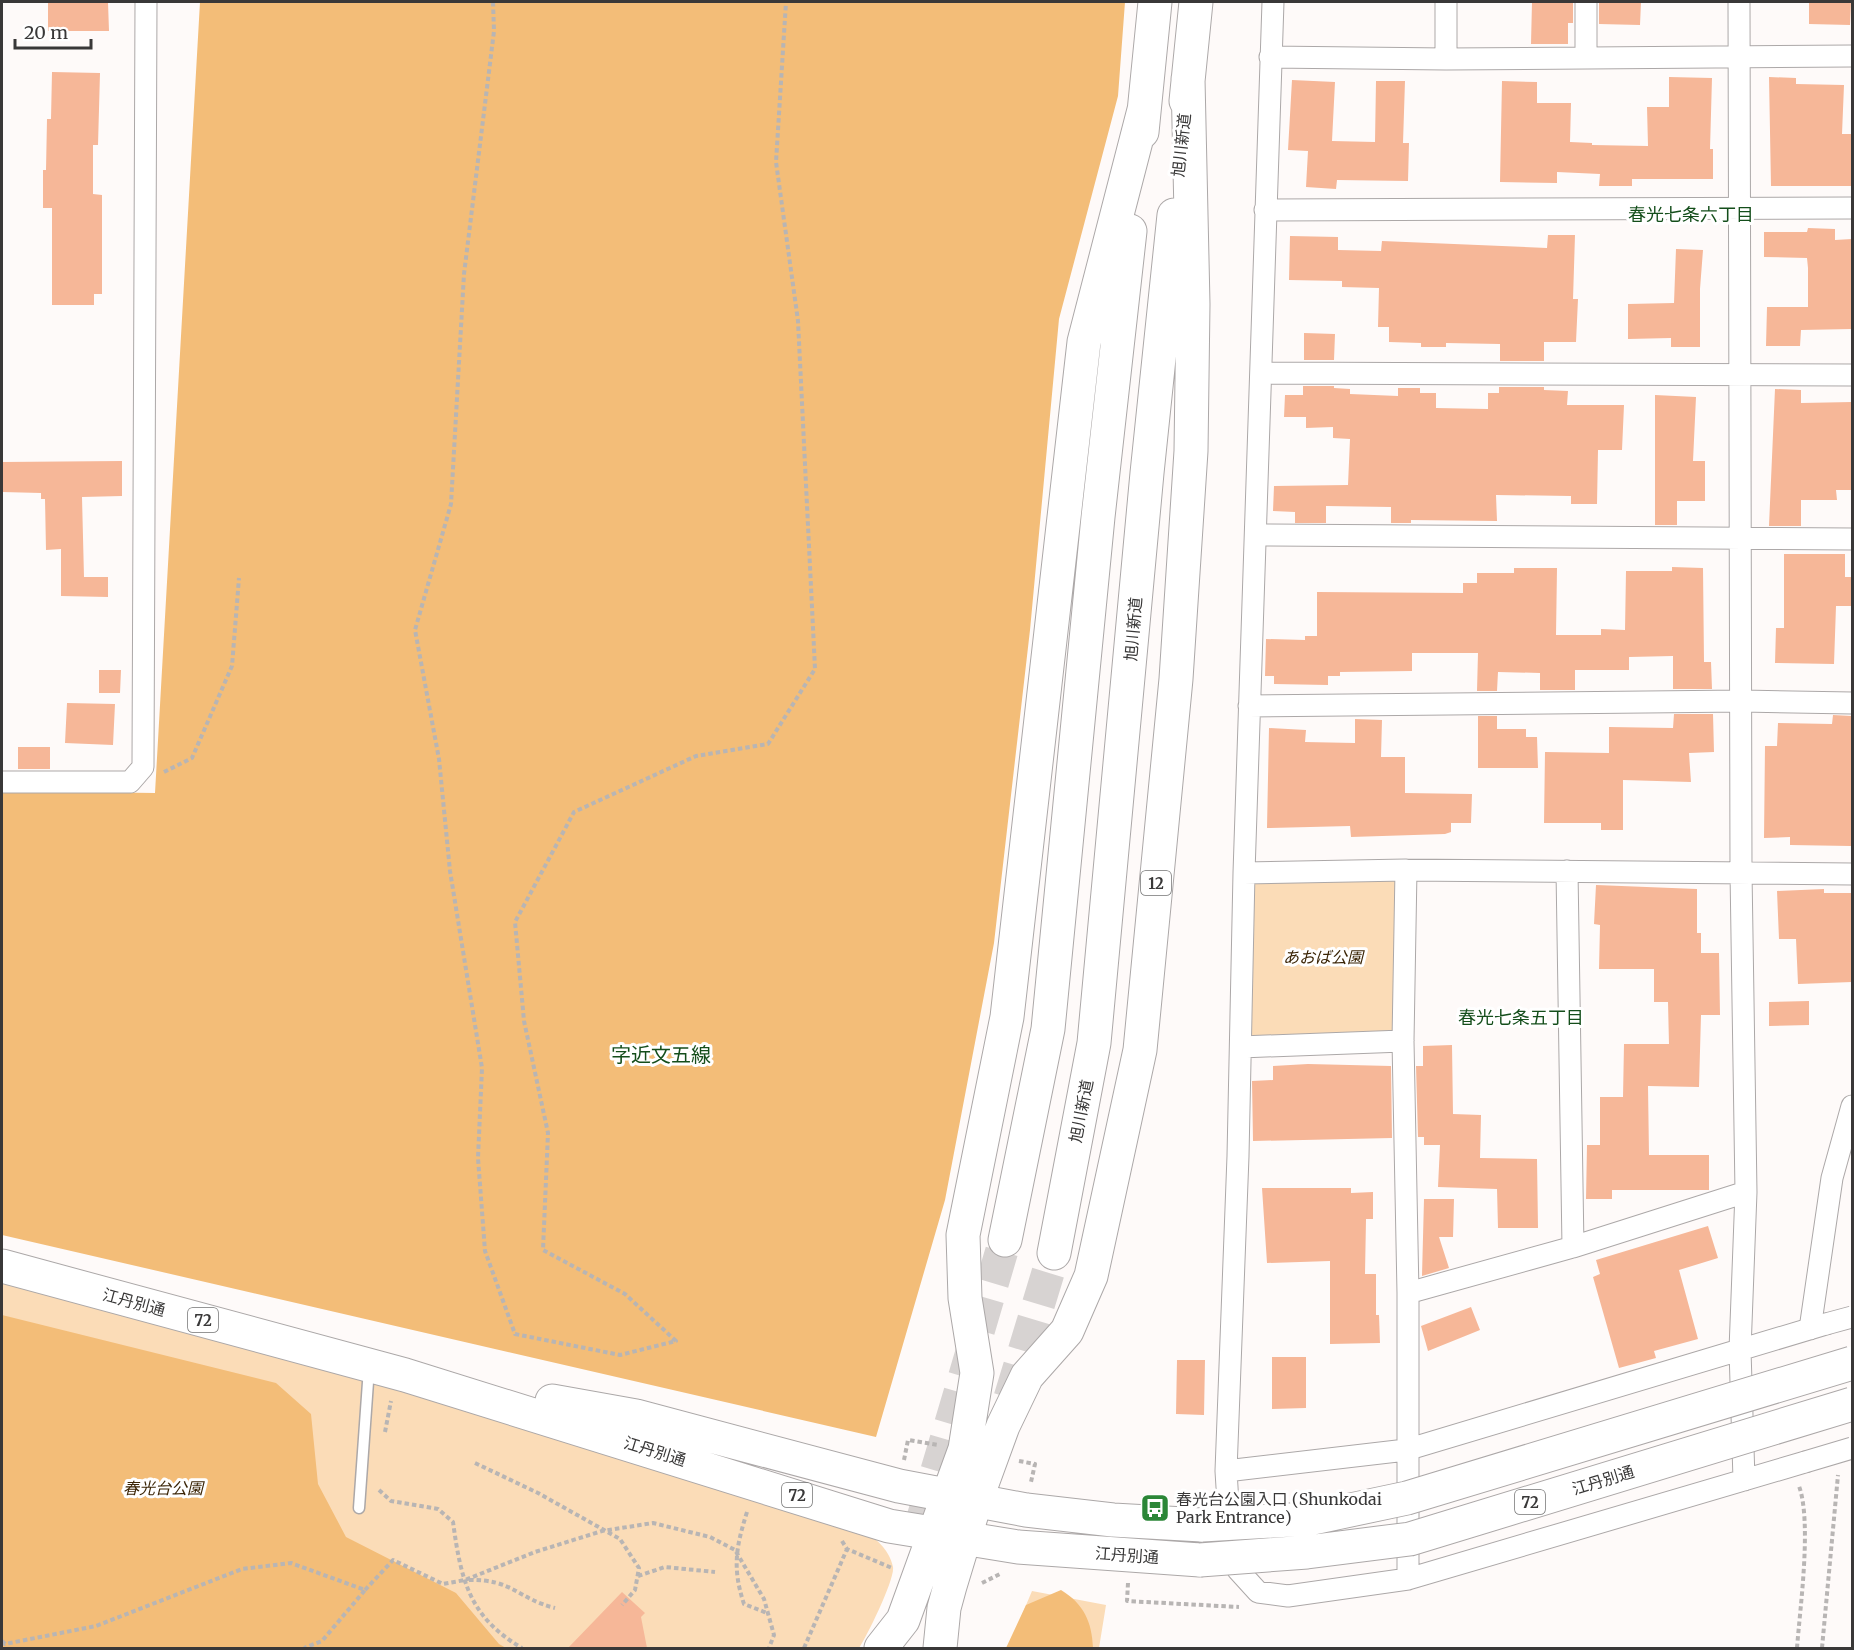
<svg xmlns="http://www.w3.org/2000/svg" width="1854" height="1650" font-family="Merriweather,'Noto Sans JP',serif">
<rect width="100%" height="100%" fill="#fefaf9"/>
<!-- green -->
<path fill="#fbdcb7" d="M1406,870L1403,1041L1241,1047L1244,873Z
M2,1280L400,1383L862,1528C875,1539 889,1548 893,1567C895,1579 867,1636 859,1648H2Z
M1032,1591L1106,1605L1099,1648H1008Z"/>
<!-- forest -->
<path fill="#f3bd78" d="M200,2H1125L1118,96L1059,319L1030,630L994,943L945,1200L876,1437L2,1235V791L155,793Z
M2,1315L276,1383L311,1414L318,1484L346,1537L456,1593L499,1644L506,1648H2Z
M1061,1590C1084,1604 1092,1622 1093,1648H1006L1026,1605Z"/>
<!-- building -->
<path fill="#f6b798" d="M48,2H108L109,31H48Z
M1532,2H1573V23H1568V44H1531Z
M1599,2H1641L1640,25L1599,24Z
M1809,2H1851L1850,25L1809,24Z
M52,72L100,73L98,145H93V194L102,195V294H94V305H52V208H43V170H46L47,119H51Z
M1669,77L1712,78L1710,149H1713V179H1632V186H1599L1600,174L1557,172V183L1500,182L1502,81L1537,82V103H1571L1570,142L1592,143V145L1648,146L1647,107H1669Z
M1769,77L1796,78V84L1844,85L1842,134H1852V186H1771Z
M1292,80L1335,82L1332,141L1375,142L1376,81H1405L1403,143H1409L1408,181L1337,180L1336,189L1306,187L1308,151L1288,150Z
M1808,228L1835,229V240L1852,239V329L1801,330L1800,346H1766L1767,307H1808V268L1807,258L1764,257V232H1807Z
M1548,235H1575L1573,299H1578L1576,342H1544V361H1500V344L1446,343V347H1421V343L1389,342V327H1378L1379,288L1342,287V281L1289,280L1290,236L1338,237V250L1381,251L1382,241L1547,248Z
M1676,249L1703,250L1700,289V347H1671V338L1628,339V304L1674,303Z
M1304,333L1335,334L1334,360H1304Z
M1303,386H1334V388L1350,389V394L1398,396V388H1420V393H1436V408L1488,409V393H1499V387H1544V390L1568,391L1567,405H1624L1622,450H1598L1597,504H1571V496L1496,495L1497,521L1411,520V523H1391V507L1326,506V523H1295V512L1273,511L1274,486L1348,485L1350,439L1333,438V427L1306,428V417H1284L1285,395H1303Z
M1775,389L1801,390V403L1852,402V490H1836L1837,500H1801V526H1769Z
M1655,395L1696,397L1693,461H1705V501H1677V525H1655Z
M122,461V496L82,497L84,577H108V597L61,596V549L46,550L45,499H41V493L2,492V462Z
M1784,554H1845V577H1851V606H1836L1834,664L1775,663L1776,628H1784Z
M1672,567L1703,568L1704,662H1711L1712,689H1673V656L1629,657V670H1575V690H1540V673L1498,672L1497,691H1477L1478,653H1412V671L1340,672V676H1328V685L1274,684V676H1265L1266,639L1305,640V636H1317V592L1463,593V583H1477V573H1514V568H1557L1556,635H1601V629L1625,630L1626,571H1672Z
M99,670H121L120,693H99Z
M67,703L115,704L113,745L65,743Z
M1674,714H1713L1714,752L1689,753L1691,782L1623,780V830H1601V823H1544L1545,752L1609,753V727L1673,728Z
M1833,715L1852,716L1851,846L1790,845V837L1764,838L1765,746H1777L1778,723L1832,724Z
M1478,716H1497V729H1526V737H1537L1538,768H1478Z
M1355,719L1382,720L1381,757H1405V793L1472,794L1471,823H1451V832L1445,834L1351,837L1350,826L1267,828L1269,728L1306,730L1305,742L1355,743Z
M18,747H50V769H18Z
M1596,885L1697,889V933H1701V953H1719L1720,1015H1701L1699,1087L1648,1086L1649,1155H1709V1190H1612V1199H1586L1587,1145H1600V1097H1623L1624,1044H1669L1668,1002H1654V969H1599L1600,925L1594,924Z
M1824,889V893H1852V982L1798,984L1796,939H1779L1777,891Z
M1809,1001V1025L1769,1026V1002Z
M1452,1045L1453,1114L1481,1115L1480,1158L1537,1159L1538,1228H1498L1497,1189L1438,1187L1440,1145H1424V1137H1418L1416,1066H1423V1046Z
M1308,1064L1391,1066L1392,1138L1253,1141L1252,1081L1273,1080V1066Z
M1262,1188H1351V1193L1373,1192V1219H1366L1365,1274H1376V1315H1379L1380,1343L1330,1344V1261L1267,1263Z
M1424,1199H1454L1453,1237H1439L1449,1268L1422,1276Z
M1708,1226L1718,1258L1679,1270L1698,1339L1654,1351L1656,1358L1619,1368L1593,1277L1600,1274L1596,1260Z
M1471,1307L1480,1330L1428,1351L1421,1326Z
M1272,1357H1306V1408L1272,1409Z
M1177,1360H1205L1204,1415L1176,1414Z
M622,1592L645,1613L641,1617L647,1648H568Z"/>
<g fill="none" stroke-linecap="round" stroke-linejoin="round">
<!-- highway-tunnel -->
<path stroke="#d7d3d2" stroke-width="33" stroke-dasharray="33 16" stroke-linecap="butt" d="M1010,1398L1054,1253
M923,1518L1005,1240"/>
<!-- lane casing -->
<g stroke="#aca8a8" stroke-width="13">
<path id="lane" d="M359,1508L369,1368"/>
</g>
<!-- street casing -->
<g stroke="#aca8a8" stroke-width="23">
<path id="street" d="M1273,2L1244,873L1238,1156L1226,1471L1231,1551L1238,1570L1258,1592L1288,1596L1408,1579L1805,1462
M1446,2V59
M1739,2L1741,872L1746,1192L1740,1350L1744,1480
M1270,57L1446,59L1852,56
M1586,57V2
M1265,210L1852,208
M1261,373L1852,375
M1256,535L1852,539
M1249,706L1742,701L1852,703
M2,782H130L143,767L146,2
M1406,870L1403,1041L1408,1293V1579
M1567,871L1573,1247
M1244,873L1406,870L1852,874
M1241,1047L1403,1041
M1408,1293L1573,1247L1746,1192
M1810,1329L1832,1178L1852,1106
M1226,1471L1406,1450L1826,1324"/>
</g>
<!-- primary casing -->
<g stroke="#aca8a8" stroke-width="35">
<path id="primary" d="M2,1266L405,1375L889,1526L1018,1547L1200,1560
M552,1401L636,1416L899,1486L1026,1510L1113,1520L1202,1525"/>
</g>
<!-- highway casing -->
<g stroke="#aca8a8" stroke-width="35">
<path id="highway" d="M1186,101L1196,2
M1142,132L1155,2
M1005,1240L1048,1029L1098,517L1130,231
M1054,1253L1094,1043L1147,473L1174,215
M881,1648L903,1620L965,1449L977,1373L965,1298L963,1235L1007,1017L1084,342L1144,110
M940,1648L944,1608L950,1586L976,1500L1003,1426L1027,1376L1067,1331L1091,1276L1140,1050L1176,679L1191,451L1193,304L1188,79"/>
</g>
<!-- path -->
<path stroke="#b8b5b4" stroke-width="4" stroke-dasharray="4.5 3" stroke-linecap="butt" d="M493,2L494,31L464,274L451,504L415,630L439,759L450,871L482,1068L478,1158L485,1251L515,1334L620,1355L676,1341L625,1294L543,1250L548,1133L524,1021L515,922L574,812L696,756L768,744L815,669L798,321L776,162L786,2
M164,772L192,758L232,666L239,578
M385,1432L391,1401
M904,1460L908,1440L938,1445
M1019,1461L1035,1464L1031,1482
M475,1463L538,1493L620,1539L639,1568L635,1590L622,1605
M379,1490L391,1501L438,1509L453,1522C461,1580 469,1617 522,1648
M747,1512C736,1547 732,1568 744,1604L767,1613
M842,1541L847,1549L892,1568
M638,1576L665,1567L715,1572
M469,1580C513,1579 518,1599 555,1608
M982,1583L1000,1574
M1128,1583L1127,1601L1239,1607
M365,1590L393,1560L443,1584L465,1580L535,1552L602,1531L653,1523L710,1537L735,1550L764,1599L774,1635L769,1648
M2,1641L5,1644L96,1626L242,1569L291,1563L365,1590L322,1641L304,1648
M804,1648L847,1549
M1797,1648C1800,1608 1812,1522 1799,1486
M1822,1648L1838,1475"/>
<!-- lane -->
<use href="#lane" stroke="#fff" stroke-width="10"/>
<!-- street -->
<use href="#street" stroke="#fff" stroke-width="21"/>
<!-- primary -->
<use href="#primary" stroke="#fff" stroke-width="33"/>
<!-- highway -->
<use href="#highway" stroke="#fff" stroke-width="33"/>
<!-- street-bridge casing -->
<g stroke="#aca8a8" stroke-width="23" stroke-linecap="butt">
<path id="street-bridge" d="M1826,1324L1852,1317
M1805,1462L1852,1448"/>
</g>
<!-- primary-bridge casing -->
<g stroke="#aca8a8" stroke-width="35" stroke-linecap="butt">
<path id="primary-bridge" d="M1202,1525L1308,1519L1407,1498L1852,1363
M1200,1560L1307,1552L1410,1539L1852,1404"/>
</g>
<!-- street-bridge -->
<use href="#street-bridge" stroke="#fff" stroke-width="21"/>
<!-- primary-bridge -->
<use href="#primary-bridge" stroke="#fff" stroke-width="33"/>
</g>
<!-- icons -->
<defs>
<g id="bus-square" transform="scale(1.5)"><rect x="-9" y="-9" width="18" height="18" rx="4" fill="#2b8637" stroke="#fff"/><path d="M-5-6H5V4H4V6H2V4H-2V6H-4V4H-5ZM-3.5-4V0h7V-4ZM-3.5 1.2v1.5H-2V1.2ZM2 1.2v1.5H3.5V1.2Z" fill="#fff"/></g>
</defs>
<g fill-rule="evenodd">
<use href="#bus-square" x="1155" y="1508"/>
</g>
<g text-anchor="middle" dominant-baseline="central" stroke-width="6" stroke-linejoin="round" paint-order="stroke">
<!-- shield labels -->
<g fill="#fff" stroke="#747474" stroke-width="1.5">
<rect x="1141" y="871" width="30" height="24" rx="4.5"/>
<rect x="188" y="1308" width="30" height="24" rx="4.5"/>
<rect x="782" y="1483" width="30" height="24" rx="4.5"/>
<rect x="1515" y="1490" width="30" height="24" rx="4.5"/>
</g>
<g font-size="15" font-weight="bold" fill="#393838">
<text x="1156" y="883">12</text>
<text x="203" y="1320">72</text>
<text x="797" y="1495">72</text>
<text x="1530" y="1502">72</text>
</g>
<!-- street labels -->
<g font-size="16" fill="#393838" stroke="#fff">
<text transform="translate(1181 145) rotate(-84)">旭川新道</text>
<text transform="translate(1133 629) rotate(-85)">旭川新道</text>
<text transform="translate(1081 1111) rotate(-79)">旭川新道</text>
<text transform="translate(134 1302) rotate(15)">江丹別通</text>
<text transform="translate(655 1451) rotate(17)">江丹別通</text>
<text transform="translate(1603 1480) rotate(-17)">江丹別通</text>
<text transform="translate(1127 1555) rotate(4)">江丹別通</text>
</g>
<!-- park labels -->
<g font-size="16" font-style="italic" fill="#3b2506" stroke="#fff">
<text x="1323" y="957">あおば公園</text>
<text x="163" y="1488">春光台公園</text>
</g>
<!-- poi labels -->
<g font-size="16" fill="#393838" stroke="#fff" text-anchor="start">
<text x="1176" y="1499">春光台公園入口 (Shunkodai<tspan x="1176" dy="18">Park Entrance)</tspan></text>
</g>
<!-- neighbourhood labels -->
<g font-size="18" fill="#144e1b" stroke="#fff">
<text x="1691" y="214">春光七条六丁目</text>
<text x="1521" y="1017">春光七条五丁目</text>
</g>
<!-- quarter labels -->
<g font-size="20" fill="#144e1b" stroke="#fff">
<text x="661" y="1054">字近文五線</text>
</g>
</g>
<!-- border -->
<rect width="1854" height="1650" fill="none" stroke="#393838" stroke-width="6"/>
<!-- scale -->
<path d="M15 39v9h76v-9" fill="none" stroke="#393838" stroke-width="3"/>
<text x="24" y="39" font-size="18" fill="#393838" stroke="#ffffff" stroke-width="4.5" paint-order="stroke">20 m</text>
</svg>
